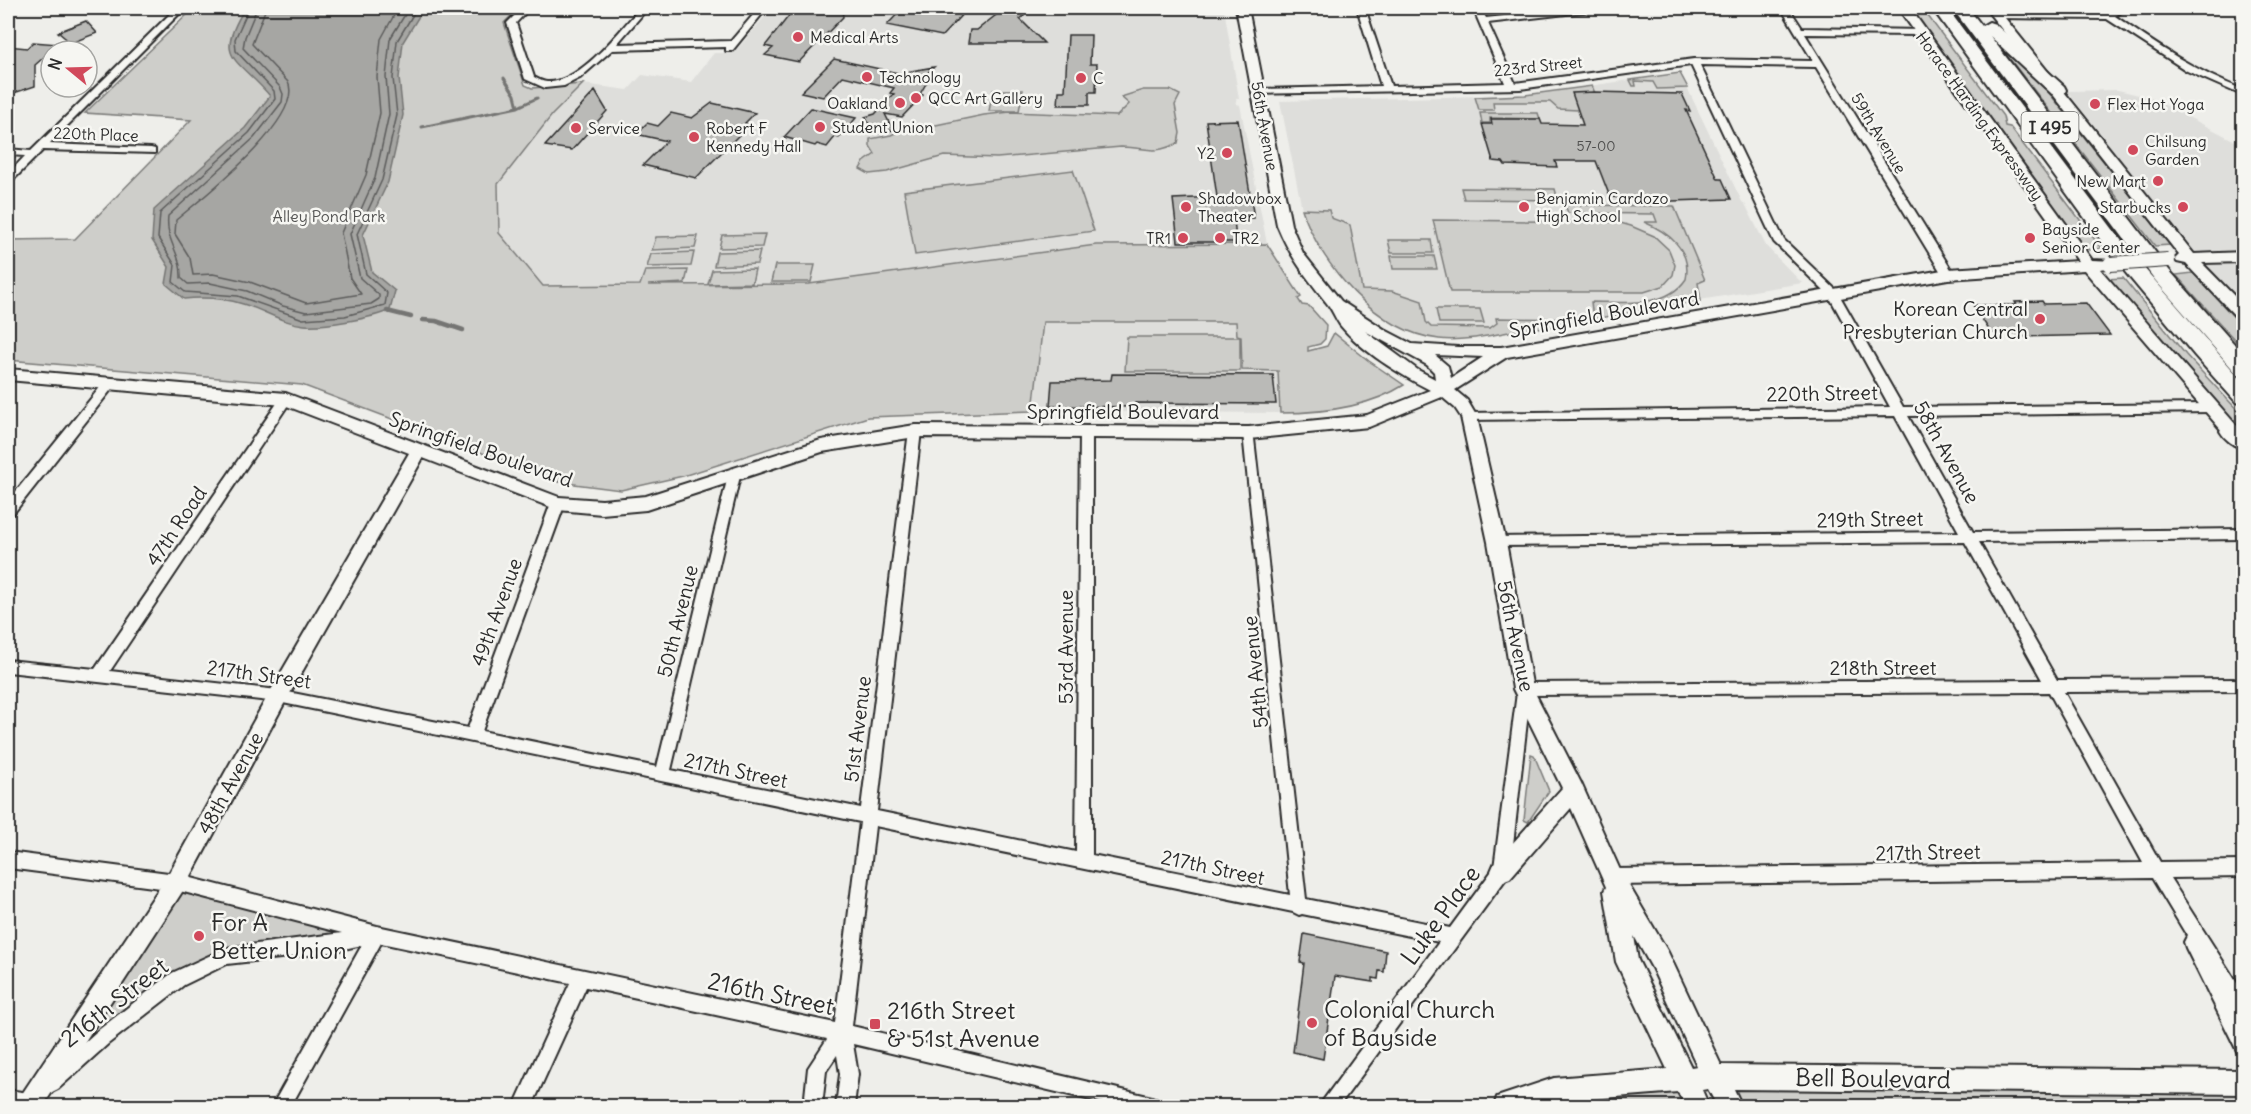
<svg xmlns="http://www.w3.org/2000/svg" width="2251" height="1114" font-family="Delius,sans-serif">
<rect width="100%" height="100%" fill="#eeeeea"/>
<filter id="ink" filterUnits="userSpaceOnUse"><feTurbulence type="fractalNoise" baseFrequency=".0167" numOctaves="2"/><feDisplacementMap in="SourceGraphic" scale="12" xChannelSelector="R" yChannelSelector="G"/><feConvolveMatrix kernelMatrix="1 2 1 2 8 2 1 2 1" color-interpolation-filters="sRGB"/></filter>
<g filter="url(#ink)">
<!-- built -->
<path fill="#dededb" d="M772,8H1224L1239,99H1236L1237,104L1240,105L1267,244L1096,245L809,284L542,286L499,233L498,184L552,115L583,84L628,90L642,75L691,82L714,53H734Z
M1680,73L1742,202L1745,204L1766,246L1802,283L1466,339H1439L1404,329L1367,303L1332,267L1313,238L1302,209L1280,101L1525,95Z
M2118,90L2151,98L2243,145V305L2192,250L2067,91Z
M1043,322H1236L1241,335L1278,370L1280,413L1033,411Z"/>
<!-- green -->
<path fill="#cececa" stroke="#7c7c7a" stroke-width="1.5" d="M194,8H519L504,23L525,85L532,88L583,84L552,115L498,184L499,233L543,286L640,285L645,271L688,270L685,283L648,285L809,284L1096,245L1267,244L1301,297L1298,299L1302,305L1309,306L1326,325L1325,339L1320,344L1308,347V351L1327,346L1334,333L1369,361L1404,385C1368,408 1322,413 1280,413L1278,371L1242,370L1241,336L1237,335L1236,322H1043L1033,411L868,417L683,476L621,490L559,482L302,385L8,360V240L75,239L191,120L85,113Z
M1908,8H1922L2003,116L2005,126L2010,127L2102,249L2084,250Z
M1992,36L2038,79L2170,245L2155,246Z
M1680,73L1688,88L1657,89L1653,82L1635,81L1636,86H1633L1630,80Z
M1592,86L1595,93L1578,110L1558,109L1550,102H1493L1494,110H1479L1475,97L1525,95Z
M993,90H1023L1019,111H989Z
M1143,90H1170L1180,95L1175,105L1180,133L1178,143C1151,156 1148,147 1121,147L997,158L944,156L887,172L869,174L860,169L864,162L875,154L870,146V139L891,135L912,125L931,126L984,115L1010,112L1117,116L1129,104L1121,97Z
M1480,113H1538L1540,119L1490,118V123H1482Z
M1073,170L1094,231L915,255L904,191Z
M1461,188L1555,189L1558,200L1464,199Z
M1565,205L1674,206L1705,280L1698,283L1701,301L1593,319L1591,302C1623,302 1666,309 1686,279C1692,250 1668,232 1644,222H1657L1654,214L1568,213Z
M1302,209L1329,210L1331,218L1350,225L1362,290L1392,291L1422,301L1426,322L1431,327L1490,328L1497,323L1496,318L1584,319C1566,327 1540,327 1521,330C1494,334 1466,342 1439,339C1377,332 1320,265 1302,209Z
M1433,220L1617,222L1631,226L1654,236L1669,250L1675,265L1673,275L1663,286L1644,292H1450Z
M765,234L762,247L719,248L722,235Z
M698,236L695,248L652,250L656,237Z
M1388,240H1431L1433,253H1391Z
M760,251L757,264L714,266L717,252Z
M694,252L691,266L647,267L651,254Z
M1391,256H1434L1437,269H1393Z
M775,265H815L811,282H771Z
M755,269L752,283L708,284L712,270Z
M2193,273L2243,327V349L2176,275Z
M2123,278L2186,355L2243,416V433L2107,279Z
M1436,309H1480L1484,323H1439Z
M1127,337H1240V371H1125Z
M1531,754L1534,755L1549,791L1528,822L1524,820Z
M176,882L377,934L259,951L178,979L32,1102Z
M1732,1089L2243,1090L2244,1106H1743L1739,1105Z
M1679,1090L1686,1106H1555L1603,1097Z"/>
<!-- water -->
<path fill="#a6a6a3" stroke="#757573" stroke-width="1.5" d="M245,8H424L403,42L399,78L403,115L388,182L363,235L372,272L395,291L390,310C373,318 323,327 304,325C282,323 264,310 243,304C223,298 204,297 184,299L166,284L169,267L152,240L154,210L245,128L270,96C237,57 213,60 245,8Z"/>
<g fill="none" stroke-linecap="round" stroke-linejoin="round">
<!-- shore -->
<path stroke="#5c5c5b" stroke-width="1.5" d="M249,8L235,39L236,51L274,91L275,99L249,133L160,213L158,238L175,265L173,282L185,292L238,296L303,319L345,316L385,305L387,293L366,274L357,234L382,180L397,115L393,78L397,41L417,8
M257,8L245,37L243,48L280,87L283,94L282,102L254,138L168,216C165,242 182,253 181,278L188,284L210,283L247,291L283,306L306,312L371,304L379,299V295L360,278L350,234L375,178L389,114L386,77L390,39L409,8
M266,8L252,44L288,82C305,118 202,198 176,220L175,234L190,258L193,275L213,274L250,282L306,303L361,294L350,278L341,233L366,175L380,113L377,77L381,39L398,8"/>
<!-- stream-far1 -->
<path stroke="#757573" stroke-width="3" d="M518,107L537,98
M422,127L518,107L515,95L504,78"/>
<!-- stream -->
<path stroke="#757573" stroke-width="4.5" d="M387,311L411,317
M423,320L436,321L463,330"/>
</g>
<!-- building -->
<path fill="#babab7" stroke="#2b2b2b" stroke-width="1.5" d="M795,8H842L843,17L799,62L765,55L773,48L765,46Z
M903,8H968L942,36L887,25Z
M1005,8H1014L1024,16L1020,19L1044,43H968L970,30H977Z
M86,21L97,33L71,43L58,32Z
M1068,35H1091L1090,64H1097L1096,92H1089V105H1058L1059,91H1065Z
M33,42L59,44L35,65V86L8,95V46L27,48Z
M834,59L907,75L911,71L934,67L921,79L928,80L920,94L923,95L902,117L885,114L893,130L881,133L874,132L865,117L875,114L894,94L890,93L894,88L843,76L823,97L801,92Z
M595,91L607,111L572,150L545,146Z
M1594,92L1682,94L1690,111L1686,110L1718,179H1722L1731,199L1672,201L1610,197L1596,161H1555L1557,167L1505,165L1503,162L1493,161L1482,124H1492L1491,119H1540L1542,124L1583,125L1572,93Z
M712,103L755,113L745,123L750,124L696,178L643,165L667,141L636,134L647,123L658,126L671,113L692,118Z
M811,108L856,118L839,138L835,137L827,147L817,144L815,146L784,137Z
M1238,120L1254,218H1234L1236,242H1178L1173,199L1217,197L1206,121Z
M2042,301L2044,304L2086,303L2110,335L2019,337L2016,333H1991L1973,305H2017L2015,302Z
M1112,374L1273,375L1276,404L1135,403V407L1050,406L1052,381L1111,380Z
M1304,934L1386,951L1384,972L1379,971L1378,979L1373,978V982L1335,976L1323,1059L1293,1052L1304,963L1300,962Z"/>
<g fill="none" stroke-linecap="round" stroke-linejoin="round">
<!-- street casing -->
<g stroke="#2b2b2b" stroke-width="4">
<path id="street" d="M176,8H185L49,144L151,148L155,149V153L43,150L12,181L8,182V174L25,156L8,155V149L31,151Z
M522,8H530L516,23L534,77C538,79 543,82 547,82C580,84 620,30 640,8H648L617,44L731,41L759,8H767L732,51H726V47L612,50L580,78L564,86L545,88L525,79L507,23Z
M1357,8H1365L1391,86L1505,83L1473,8H1481L1486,18L1574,8H1596L1592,11L1488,23L1515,83L1694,59L1813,61L1781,8H1789L1802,28L1923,30L1925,32L1920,35L1805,34L1954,274L1948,278L1942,274L1816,67L1700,65L1784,240L1837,291L1903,407L2210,404L2216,408L2210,412L1908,416L1973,532L2244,529V539L1979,542L2057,680L2244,679V691L2064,692L2160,862L2244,861V877L2170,878L2244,994V1019L2239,1017L2244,1027V1056L2238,1053L2186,948L2184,942L2187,936L2152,878L1612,885L1606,882L1604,877L1606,872L1612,869L2143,863L2049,692L1530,695L1510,871L1508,876L1339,1106H1319L1439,942L1302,914L1299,915L1293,912L875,826L852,1026L1152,1097L1158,1100L1161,1106H1116L853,1044L858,1074L854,1106H836L840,1074L837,1055L826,1071L822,1106H804L808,1068L827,1039L586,987L532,1106H514L570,983L381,943L291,1106H272L362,945L326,953L227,964L184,985L108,1044L58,1089L52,1092L46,1089L43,1083L46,1077L96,1032L172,973L226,948L342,933L176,890L8,868V852L176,874L377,926L835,1023L860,822L278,702L8,672V660L95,669L282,396H290L292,399L290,402L110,671L278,690L468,728L551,503L558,498L565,503L482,731L657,767L728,476L734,471L740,476L671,770L861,808L909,431L915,426L921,431L877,811L1076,852L1080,432L1086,427L1090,429L1092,432V855L1290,895L1243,433L1249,428L1253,430L1306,899L1450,928L1494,868L1518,685L1523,683L2042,680L1965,542L1492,546L1490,542L1492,538L1497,537L1959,532L1895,416L1465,420L1463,417L1469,413L1890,407L1829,296L1774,242L1691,65L1520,89L1255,94V90L1258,89L1381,86Z
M2118,8H2128L2115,16C2156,45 2197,72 2244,90V96L2187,71L2107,19L1997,18L1993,15L1997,12L2107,13Z
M110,379L114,380L116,383L114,386L13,514L8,515V501L106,380Z
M36,1089L42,1092L45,1098L40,1106H8V1090L29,1093Z"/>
</g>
<!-- secondary casing -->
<g stroke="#2b2b2b" stroke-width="4">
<path id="secondary" d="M1236,8H1248L1291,225L1303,253L1341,301L1387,331L1412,344L1458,347H1501L1948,269L2078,261L1898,8H1910L2092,260L2115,261L2117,264L2115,267L2100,269L2244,434V446L2234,445L2084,270L1948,279L1507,357L1455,390L1467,400L1477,417L1506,542L1533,689L1581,783L1620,870L1668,952L1721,1065L2244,1070V1094L1734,1089L1742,1106H1717L1708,1089L1702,1090L1709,1106H1685L1678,1092L1554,1102L1541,1106H1494L1497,1097L1554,1078L1667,1069L1616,962L1604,891L1606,887L1571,808L1510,878L1502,881L1494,878L1491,871L1494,864L1562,788L1513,689L1488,542L1461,417L1455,408L1442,397L1369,427L1249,439L915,437L822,452L646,510L602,514L558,510L423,458L285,702L184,889L43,1106H17L20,1097L168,875L271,690L409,453L284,405L8,380V369L286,393L559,497L602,500L646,496L821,440L915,425L1249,427L1367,415L1430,390C1401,375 1361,351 1340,325C1335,318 1332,309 1326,302C1304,274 1291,258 1277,225ZM1365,331L1427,365L1434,372L1435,379L1418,370ZM1435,355L1483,357L1451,378L1448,366ZM1634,936L1652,968L1697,1066L1691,1067L1638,960Z
M1985,8H1997L2194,254L2244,252V262L2202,263L2244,306V321L2239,320L2186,264L2177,262L2175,259L2179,255Z"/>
</g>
<!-- highway casing -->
<g stroke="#2b2b2b" stroke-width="4">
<path id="highway" d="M1932,8H1947L2130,252L2244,383V404L2236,402L2195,356L2116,261Z
M1952,8H1968L1982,26L1989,22L1995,24L2064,86L2066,90L2064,94H2052L1990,36L2169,270L2244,355V376L2237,374L2155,280Z
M2231,423L2244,429V449C2234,446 2225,440 2220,431L2223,425Z"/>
</g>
<!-- street -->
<use href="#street" fill="#f6f6f2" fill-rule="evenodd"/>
<!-- secondary -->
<use href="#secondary" fill="#f6f6f2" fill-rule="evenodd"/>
<!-- highway -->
<use href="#highway" fill="#f6f6f2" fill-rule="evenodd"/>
<!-- secondary-bridge casing -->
<g stroke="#2b2b2b" stroke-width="16" stroke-linecap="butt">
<path id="secondary-bridge" d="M2110,264L2168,260"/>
</g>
<!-- secondary-bridge -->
<use href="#secondary-bridge" stroke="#f6f6f2" stroke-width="14"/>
</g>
</g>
<!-- markers -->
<g fill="#d1495b" stroke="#f6f6f2" stroke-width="2">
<circle cx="798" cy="37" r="6"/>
<circle cx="867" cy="77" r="6"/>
<circle cx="1081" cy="78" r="6"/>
<circle cx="916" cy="98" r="6"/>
<circle cx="900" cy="103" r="6"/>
<circle cx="2095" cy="104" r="6"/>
<circle cx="820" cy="127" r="6"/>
<circle cx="576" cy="128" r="6"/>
<circle cx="694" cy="137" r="6"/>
<circle cx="2133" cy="150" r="6"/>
<circle cx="1227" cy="153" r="6"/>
<circle cx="2158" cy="181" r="6"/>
<circle cx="1186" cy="207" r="6"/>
<circle cx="1524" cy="207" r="6"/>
<circle cx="2183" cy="207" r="6"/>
<circle cx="1183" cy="238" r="6"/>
<circle cx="1220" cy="238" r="6"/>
<circle cx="2030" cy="238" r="6"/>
<circle cx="2040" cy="319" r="6"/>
<circle cx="199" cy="936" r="6"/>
<circle cx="1312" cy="1023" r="6"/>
<rect x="869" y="1018" width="12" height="12" rx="3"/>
</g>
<g text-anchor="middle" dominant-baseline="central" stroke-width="5" stroke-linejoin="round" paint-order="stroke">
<!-- far-number labels -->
<g font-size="14" fill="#4f4f4e">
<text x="1596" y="146">57-00</text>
</g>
<!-- far-poi labels -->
<g font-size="16" fill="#2b2b2b" stroke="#f6f6f2" text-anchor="start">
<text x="810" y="37">Medical Arts</text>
<text x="879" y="77">Technology</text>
<text x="1093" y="78">C</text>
<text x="928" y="98">QCC Art Gallery</text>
<text x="888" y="103" text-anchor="end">Oakland</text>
<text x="2107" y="104">Flex Hot Yoga</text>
<text x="832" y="127">Student Union</text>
<text x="588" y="128">Service</text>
<text x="706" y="128">Robert F<tspan x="706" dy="18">Kennedy Hall</tspan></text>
<text x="2145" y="141">Chilsung<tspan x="2145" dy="18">Garden</tspan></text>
<text x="1215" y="153" text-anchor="end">Y2</text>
<text x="2146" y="181" text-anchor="end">New Mart</text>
<text x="1198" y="198">Shadowbox<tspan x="1198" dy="18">Theater</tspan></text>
<text x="1536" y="198">Benjamin Cardozo<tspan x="1536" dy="18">High School</tspan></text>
<text x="2171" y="207" text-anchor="end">Starbucks</text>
<text x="2042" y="229">Bayside<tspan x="2042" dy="18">Senior Center</tspan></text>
<text x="1171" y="238" text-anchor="end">TR1</text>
<text x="1232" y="238">TR2</text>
</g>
<!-- far-street labels -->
<g font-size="16" fill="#2b2b2b" stroke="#f6f6f2">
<text transform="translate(1538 66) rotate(-6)">223rd Street</text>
<text transform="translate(1980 116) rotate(54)">Horace Harding Expressway</text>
<text transform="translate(1265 126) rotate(80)">56th Avenue</text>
<text transform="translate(1879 133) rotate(59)">59th Avenue</text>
<text transform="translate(96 134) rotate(2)">220th Place</text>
</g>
<!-- far-park labels -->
<g font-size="16" fill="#545453" stroke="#f6f6f2">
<text x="329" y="216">Alley Pond Park</text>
</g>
<!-- shield labels -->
<rect fill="#f6f6f2" stroke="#686867" stroke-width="1.5" x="2021.5" y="112" width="57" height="30" rx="4.5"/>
<g font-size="18" font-weight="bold" fill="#2b2b2b">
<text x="2050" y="127">I 495</text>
</g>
<!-- poi labels -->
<g font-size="20" fill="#2b2b2b" stroke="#f6f6f2" text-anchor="end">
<text x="2028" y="308">Korean Central<tspan x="2028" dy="23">Presbyterian Church</tspan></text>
</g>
<!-- street labels -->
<g font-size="20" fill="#2b2b2b" stroke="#f6f6f2">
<text transform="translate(1604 314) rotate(-10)">Springfield Boulevard</text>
<text transform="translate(1822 393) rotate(-1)">220th Street</text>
<text x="1123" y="411">Springfield Boulevard</text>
<text transform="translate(481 449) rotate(19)">Springfield Boulevard</text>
<text transform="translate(1947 452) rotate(61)">58th Avenue</text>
<text transform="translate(1870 519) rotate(-1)">219th Street</text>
<text transform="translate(176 526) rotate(-56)">47th Road</text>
<text transform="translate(496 612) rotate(-70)">49th Avenue</text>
<text transform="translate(677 621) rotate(-76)">50th Avenue</text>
<text transform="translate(1516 636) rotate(78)">56th Avenue</text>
<text transform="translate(1065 647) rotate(-90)">53rd Avenue</text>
<text x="1883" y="667">218th Street</text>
<text transform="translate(1255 672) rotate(-96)">54th Avenue</text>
<text transform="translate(259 674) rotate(8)">217th Street</text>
<text transform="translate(857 729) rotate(-83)">51st Avenue</text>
<text transform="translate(736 770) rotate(12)">217th Street</text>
<text transform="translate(230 783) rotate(-61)">48th Avenue</text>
<text transform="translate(1928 852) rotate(-1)">217th Street</text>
<text transform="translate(1213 867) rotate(12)">217th Street</text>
</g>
<!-- near-street labels -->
<g font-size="24" fill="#2b2b2b" stroke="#f6f6f2">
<text transform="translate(1440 915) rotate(-54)">Luke Place</text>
<text transform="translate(771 993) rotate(12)">216th Street</text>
<text transform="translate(114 1002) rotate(-38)">216th Street</text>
<text transform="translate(1873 1078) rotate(1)">Bell Boulevard</text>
</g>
<!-- near-poi labels -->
<g font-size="24" fill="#2b2b2b" stroke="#f6f6f2" text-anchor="start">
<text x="211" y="922">For A<tspan x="211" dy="28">Better Union</tspan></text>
<text x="1324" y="1009">Colonial Church<tspan x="1324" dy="28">of Bayside</tspan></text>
<text x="887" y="1010">216th Street<tspan x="887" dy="28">&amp; 51st Avenue</tspan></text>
</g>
</g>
<!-- margin -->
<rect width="2251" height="1114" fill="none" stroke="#f6f6f2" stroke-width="30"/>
<rect x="15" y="15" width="2221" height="1084" fill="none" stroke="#2b2b2b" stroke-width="2" filter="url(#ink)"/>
<!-- north arrow -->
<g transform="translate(69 69) rotate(289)"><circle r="28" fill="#f6f6f2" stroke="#a5a5a2" stroke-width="1.5"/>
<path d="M0-4.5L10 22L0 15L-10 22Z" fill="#d1495b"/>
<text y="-9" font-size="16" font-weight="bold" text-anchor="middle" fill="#2b2b2b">N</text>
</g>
</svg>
